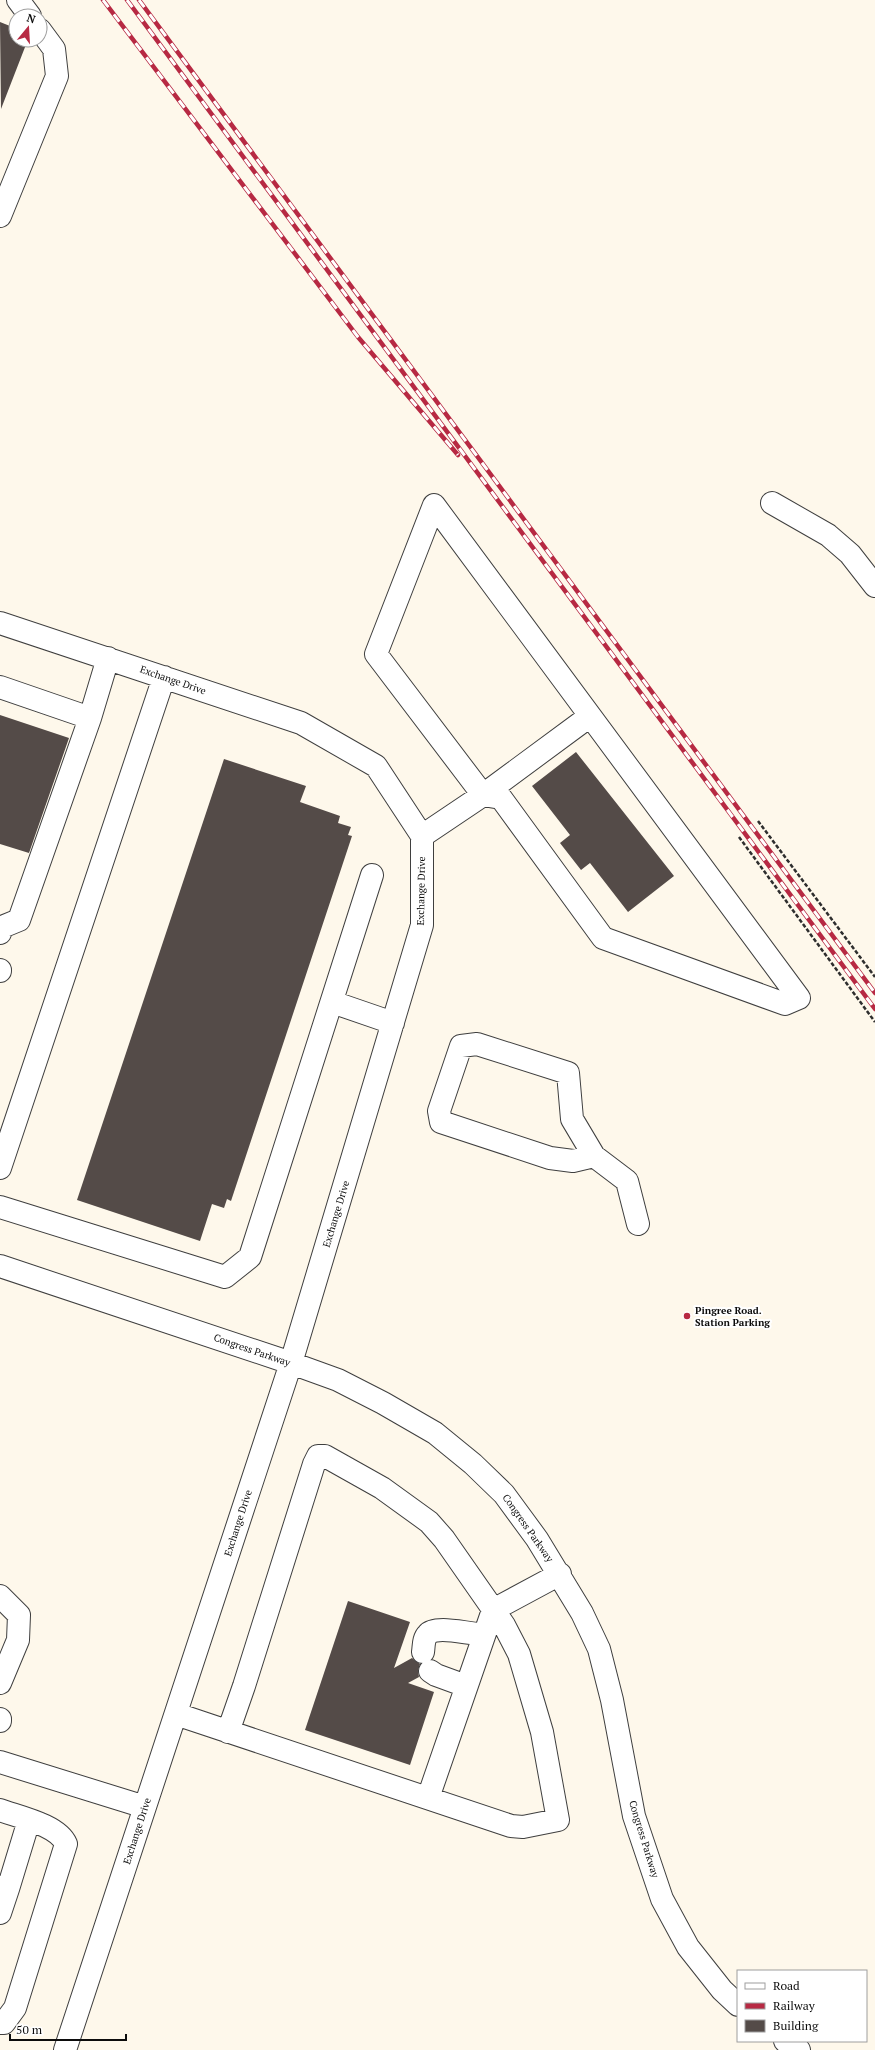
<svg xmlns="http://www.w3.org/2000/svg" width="875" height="2050" font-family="'PT Serif',serif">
<rect width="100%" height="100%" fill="#fef8eb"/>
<!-- building -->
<path fill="#544b48" d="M0,22L15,28L12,36L16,38V40L27,42L1,109Z
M0,715L69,738L29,853L0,844Z
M576,752L674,876L628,912L590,863L581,870L560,843L570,835L532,786Z
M224,759L306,786L300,802L340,816L338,823L351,827L348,835L352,836L231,1201L227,1199L224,1208L212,1204L200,1241L77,1200Z
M348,1601L410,1622L394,1668L412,1658L420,1664L418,1671L419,1677L408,1683L434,1692L410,1765L305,1730Z"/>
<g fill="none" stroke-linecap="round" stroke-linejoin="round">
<!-- minor casing -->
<g stroke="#3f3f3f" stroke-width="24">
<path id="minor" d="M18,0L30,16
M0,216L57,76L54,49L40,30
M772,503L828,535L850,554L875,586
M0,623L301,723L376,766L422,836V925L291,1363L65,2050
M0,687L90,718L108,658
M483,795L590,716
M422,836L483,795L376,654L434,505L799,998L785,1004L603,938L501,798L483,795
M0,933L2,927L19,920L90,718
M0,970V971
M332,1002L393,1023
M594,1156L572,1119L568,1073L477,1044L461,1046L439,1111L441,1122L550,1158L573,1161L594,1156L627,1181L638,1224
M0,1168L164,677
M0,1207L225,1277L250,1257L372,875
M0,1266L291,1363L338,1380L383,1403L435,1433L473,1464L504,1494L537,1539L582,1613L599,1649L612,1700L634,1816L662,1899L688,1947L722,1990L738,2005
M0,1596L19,1615L18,1640L0,1683
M423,1652C424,1646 423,1639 428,1634C435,1625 473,1634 484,1635
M430,1671L436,1675L466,1686
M176,1714L511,1826L523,1827L558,1820L542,1732L519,1654L504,1625L444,1539L429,1522L382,1488L325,1456H318L314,1464L244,1686L228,1732
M0,1719V1721
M0,1762L145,1807
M428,1798L493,1610L560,1574
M0,1810C19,1817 58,1825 66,1844L15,2008L4,2023H0
M0,1887L8,1889L29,1820
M0,1913L8,1889
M785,2041L799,2050"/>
</g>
<!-- path -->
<path stroke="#2e2e2e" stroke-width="2.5" stroke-dasharray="4 2" stroke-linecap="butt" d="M758,821L875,977
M739,837L875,1022"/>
<!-- minor -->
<use href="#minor" stroke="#fff" stroke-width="22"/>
<!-- rail casing -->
<g stroke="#b72943" stroke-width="4.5">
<path id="rail" d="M103,0L358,337L458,455
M127,0L875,1009
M139,0L875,993"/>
</g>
<!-- rail -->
<use href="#rail" stroke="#fff" stroke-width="3" stroke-dasharray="9" stroke-linecap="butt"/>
</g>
<!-- markers -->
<circle fill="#b72943" stroke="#fff" stroke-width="1.5" cx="687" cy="1316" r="4"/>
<g text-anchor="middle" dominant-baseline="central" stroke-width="4" stroke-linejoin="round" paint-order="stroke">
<!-- street labels -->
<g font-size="10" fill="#0c0c0c" stroke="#fff">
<text transform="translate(173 680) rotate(19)">Exchange Drive</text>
<text transform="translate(421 891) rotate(-89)">Exchange Drive</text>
<text transform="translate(336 1214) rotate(-73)">Exchange Drive</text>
<text transform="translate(252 1350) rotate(19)">Congress Parkway</text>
<text transform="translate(238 1523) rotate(-72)">Exchange Drive</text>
<text transform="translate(528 1528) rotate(55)">Congress Parkway</text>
<text transform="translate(137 1831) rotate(-72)">Exchange Drive</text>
<text transform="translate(644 1839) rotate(73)">Congress Parkway</text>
</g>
<!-- poi labels -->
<g font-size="10" font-weight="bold" fill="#0c0c0c" stroke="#fff" text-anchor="start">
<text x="695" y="1310">Pingree Road.<tspan x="695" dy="12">Station Parking</tspan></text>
</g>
</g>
<!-- legend -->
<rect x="737" y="1970" width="130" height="72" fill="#ffffff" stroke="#9e9e9e"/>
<rect x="745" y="1983" width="20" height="6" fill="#ffffff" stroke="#9e9e9e"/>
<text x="773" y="1990" font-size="12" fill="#0c0c0c">Road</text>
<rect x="745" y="2003" width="20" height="6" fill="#b72943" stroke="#9e9e9e"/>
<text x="773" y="2010" font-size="12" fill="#0c0c0c">Railway</text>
<rect x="745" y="2020" width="20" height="12" fill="#544b48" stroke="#9e9e9e"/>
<text x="773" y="2030" font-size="12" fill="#0c0c0c">Building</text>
<!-- north arrow -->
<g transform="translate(28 28) rotate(18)"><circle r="19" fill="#ffffff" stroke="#9e9e9e"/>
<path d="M0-3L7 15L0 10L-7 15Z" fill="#b72943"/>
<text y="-6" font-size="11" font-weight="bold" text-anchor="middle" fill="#0c0c0c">N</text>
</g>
<!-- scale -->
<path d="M10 2034v6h116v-6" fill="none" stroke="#0c0c0c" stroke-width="2"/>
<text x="16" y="2034" font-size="12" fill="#0c0c0c" stroke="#ffffff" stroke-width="3" paint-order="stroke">50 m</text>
</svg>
